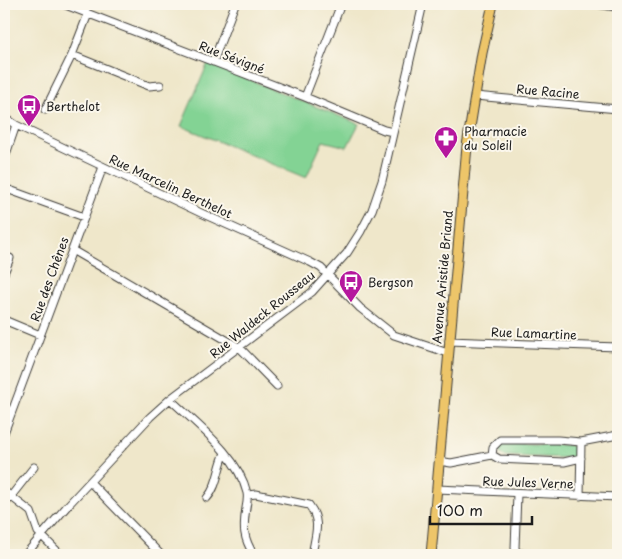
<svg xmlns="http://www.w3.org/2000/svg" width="622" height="559" font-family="'Playpen Sans',sans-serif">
<rect width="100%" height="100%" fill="#fbf7ec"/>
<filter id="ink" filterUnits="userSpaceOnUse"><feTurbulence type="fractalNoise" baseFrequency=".02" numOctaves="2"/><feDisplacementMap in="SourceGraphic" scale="10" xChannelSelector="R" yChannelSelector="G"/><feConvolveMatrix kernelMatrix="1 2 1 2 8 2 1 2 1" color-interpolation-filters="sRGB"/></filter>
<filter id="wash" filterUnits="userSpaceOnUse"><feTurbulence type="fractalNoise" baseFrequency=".0096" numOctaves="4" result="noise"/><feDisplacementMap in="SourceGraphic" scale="20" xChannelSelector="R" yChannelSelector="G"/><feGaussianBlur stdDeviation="1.12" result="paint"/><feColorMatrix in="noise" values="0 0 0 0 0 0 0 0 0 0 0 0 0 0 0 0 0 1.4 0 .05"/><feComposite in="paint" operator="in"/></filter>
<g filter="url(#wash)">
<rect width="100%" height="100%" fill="#efe7ca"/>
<!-- green -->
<path fill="#83d394" stroke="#507858" d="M208,63L359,124L347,147L323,141L306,178L181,126Z
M504,443L569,445L574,447L577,451V455L573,458L504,456C498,452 498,447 504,443Z"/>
</g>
<g filter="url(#ink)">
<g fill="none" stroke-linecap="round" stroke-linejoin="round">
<!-- minor casing -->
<g stroke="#3c3a36" stroke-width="9">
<path id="minor" d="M63,4L305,97L384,130L393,132
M332,4L340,7
M596,4L616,7
M88,14L72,55L149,86L160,85
M213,62L235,4
M475,96L618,109
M305,97L341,4
M45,110L72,55
M4,117L16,125L201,213L310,262L321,268L360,308L394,335L448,353
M4,160L16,125
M4,188L84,217
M72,250L240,348L277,386
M4,256L10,258L4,273
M4,320L40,335
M449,341L618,347
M170,399C197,425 238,455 247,493C248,498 247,503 246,508C243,528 243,538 254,555
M4,433L103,167
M492,455L499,459L564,462L581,458
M439,461L451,463L492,455L493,447L500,440H558L581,442
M90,482L161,555
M437,489L618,497
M4,491L31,512L38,532L61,555
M517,494L515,548L517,553L547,555
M248,495L256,494L309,505C322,522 315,535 312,555
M580,496L581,442L618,435
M207,498C218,486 218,467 225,453
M4,505L34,467
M25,555L69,504L150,417L170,399L312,292L347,253L361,231L372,210L382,181L423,4"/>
</g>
<!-- major casing -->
<g stroke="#3c3a36" stroke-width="11">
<path id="major" d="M431,555L467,146L482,53L493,4"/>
</g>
<!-- minor -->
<use href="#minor" stroke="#fff" stroke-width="7"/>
<!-- major -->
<use href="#major" stroke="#edc569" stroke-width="9"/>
</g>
</g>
<!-- icons -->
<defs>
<g id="bus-pin" transform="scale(1.25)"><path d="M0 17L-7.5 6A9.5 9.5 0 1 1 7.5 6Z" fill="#b5179e" stroke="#fbf7ec"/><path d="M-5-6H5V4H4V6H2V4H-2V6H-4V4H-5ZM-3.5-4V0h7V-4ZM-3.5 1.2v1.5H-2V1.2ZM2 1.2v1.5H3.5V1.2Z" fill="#fff"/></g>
<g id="pharmacy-pin" transform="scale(1.25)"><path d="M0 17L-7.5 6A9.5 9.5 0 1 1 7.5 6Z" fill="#b5179e" stroke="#fbf7ec"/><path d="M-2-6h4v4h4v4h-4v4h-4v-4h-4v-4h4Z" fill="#fff"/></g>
</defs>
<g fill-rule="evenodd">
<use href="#bus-pin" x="29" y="106"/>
<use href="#pharmacy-pin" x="446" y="138"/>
<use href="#bus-pin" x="351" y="282"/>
</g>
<g text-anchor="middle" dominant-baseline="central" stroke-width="4" stroke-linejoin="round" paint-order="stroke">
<!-- street labels -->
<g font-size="12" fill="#1c1c1c" stroke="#fbf7ec">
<text transform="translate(232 57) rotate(21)">Rue Sévigné</text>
<text transform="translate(548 91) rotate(5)">Rue Racine</text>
<text transform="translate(171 186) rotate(25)">Rue Marcelin Berthelot</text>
<text transform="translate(442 277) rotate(-85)">Avenue Aristide Briand</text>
<text transform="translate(49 279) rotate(-70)">Rue des Chênes</text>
<text transform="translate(262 314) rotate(-39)">Rue Waldeck Rousseau</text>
<text transform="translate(534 333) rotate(2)">Rue Lamartine</text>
<text transform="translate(528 482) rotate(2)">Rue Jules Verne</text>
</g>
<!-- poi labels -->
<g font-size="12" fill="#1c1c1c" stroke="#fbf7ec" text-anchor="start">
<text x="46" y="106">Berthelot</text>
<text x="464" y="131">Pharmacie<tspan x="464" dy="14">du Soleil</tspan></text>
<text x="368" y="282">Bergson</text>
</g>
</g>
<!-- margin -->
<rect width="622" height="559" fill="none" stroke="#fbf7ec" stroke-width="20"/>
<!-- scale -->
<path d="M430 516v8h102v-8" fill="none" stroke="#1c1c1c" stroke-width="2.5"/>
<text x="437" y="516" font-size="15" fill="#1c1c1c" stroke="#fbf7ec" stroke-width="4" paint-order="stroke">100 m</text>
</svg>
